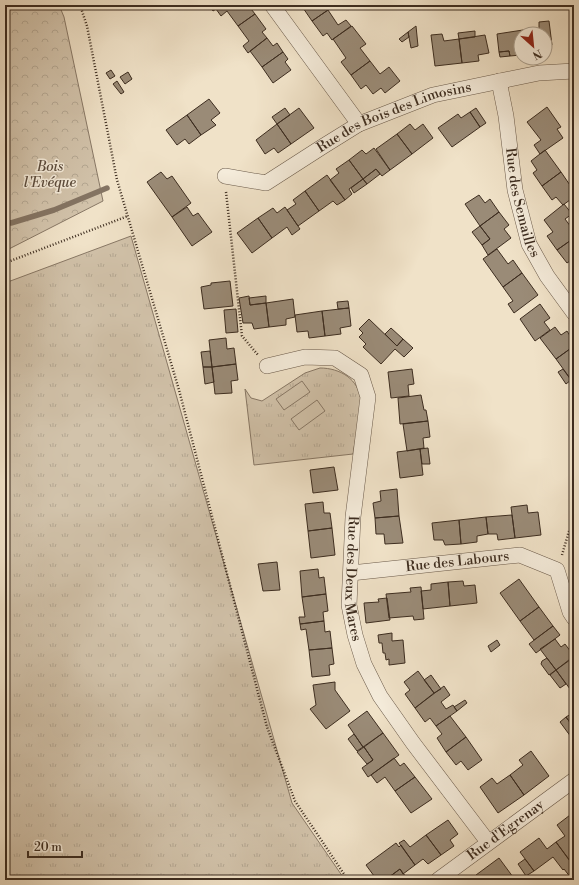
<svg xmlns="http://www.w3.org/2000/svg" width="579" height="885" font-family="'Libre Bodoni',serif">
<defs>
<pattern id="grass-tufts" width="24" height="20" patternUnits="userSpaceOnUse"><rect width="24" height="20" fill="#d2c3ab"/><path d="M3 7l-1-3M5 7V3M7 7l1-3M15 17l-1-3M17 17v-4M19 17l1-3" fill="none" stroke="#b5a893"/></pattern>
<pattern id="forest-crowns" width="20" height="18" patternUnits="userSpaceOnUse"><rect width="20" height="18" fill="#d2c3ab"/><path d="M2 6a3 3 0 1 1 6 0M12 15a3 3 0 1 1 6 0" fill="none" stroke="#b5a893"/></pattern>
</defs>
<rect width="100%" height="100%" fill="#f0e2c8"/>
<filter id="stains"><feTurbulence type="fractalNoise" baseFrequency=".005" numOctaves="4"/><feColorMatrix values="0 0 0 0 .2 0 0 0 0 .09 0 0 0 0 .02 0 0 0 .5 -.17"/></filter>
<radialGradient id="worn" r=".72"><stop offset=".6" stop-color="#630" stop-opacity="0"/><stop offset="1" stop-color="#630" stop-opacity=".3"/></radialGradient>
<!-- grass -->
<path fill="url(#grass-tufts)" stroke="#887866" d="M131,236L292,803L345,880H5V283Z
M320,368C340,368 359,379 361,401C362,416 355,439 353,454L254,465L245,389L251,398L262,401L305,373Z"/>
<!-- forest -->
<path fill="url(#forest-crowns)" stroke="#887866" d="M5,5H59L64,17L103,201L5,251Z"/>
<!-- park -->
<path fill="#d2c3ab" stroke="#887866" d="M302,381L310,392L284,410L276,399Z
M317,400L325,411L299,430L291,419Z"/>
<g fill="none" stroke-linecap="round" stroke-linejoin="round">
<!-- stream -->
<path stroke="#847463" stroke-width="5.5" d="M5,222L11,223L54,210L107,188"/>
</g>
<!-- building -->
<path fill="#9a8b77" stroke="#3d2d20" d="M209,5H222L213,11Z
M222,5H248L255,14L238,26L227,11L221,16L216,9Z
M301,5H324L328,10L312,21Z
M328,10L338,25L346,20L351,26L332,40L327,33L323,36L312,21Z
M255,14L266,29L262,32L267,38L248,53L243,46L249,41L238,26Z
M549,21L552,45L545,46V34H524L523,30L539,29V22Z
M352,26L366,44L360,48L370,61L351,75L341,62L346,58L333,39Z
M416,26L418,46L411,48L408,32Z
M523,30L524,34H521V55L510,56L509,51L499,52L497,34Z
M475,31V37L459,39L458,33Z
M408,32L409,37L402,42L399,39Z
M442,34L444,41L459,39L462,63L435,66L431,35Z
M485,35L489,53L478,55L479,61L462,63L459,39Z
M267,38L273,46L277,43L283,52L262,67L250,51Z
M509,51L510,56L500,57L499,52Z
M283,52L288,59L285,62L291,70L273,83L262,67Z
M370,61L380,74L389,67L400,81L385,93L381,88L373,94L366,85L361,89L351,75Z
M111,70L115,76L110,79L106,73Z
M128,72L132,79L125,84L120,77Z
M117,81L124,92L121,94L113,84Z
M209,99L220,113L211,120L216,125L201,135L187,115Z
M547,107L561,127L557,129L563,138L540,154L534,145L541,140L527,122Z
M285,108L290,115L277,124L272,117Z
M299,108L314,128L291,144L277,124Z
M476,108L486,123L480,127L470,112Z
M470,112L480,127L452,147L438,128L458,114L461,118Z
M187,115L201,135L189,144L185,139L177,145L166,130Z
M277,124L291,144L278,153L274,148L265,154L256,140Z
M410,124L415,130L423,124L433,138L412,154L397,134Z
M397,134L412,154L390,170L376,149Z
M374,148L390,170L382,176L376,169L363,179L349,160L362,150L366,154Z
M545,150L561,172L542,186L533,173L537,170L531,161Z
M349,160L363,179L349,189L352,194L345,200L330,180L339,173L336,169Z
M376,169L380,174L367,184L363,179Z
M161,172L167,179L172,176L191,203L172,217L147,182Z
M561,172L574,191V197L563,205L556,197L552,200L542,186Z
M327,175L345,200L337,205L333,201L319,211L305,191Z
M363,179L367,184L354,193L351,188Z
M305,191L319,211L298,226L287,210L296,204L293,200Z
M479,195L485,203L490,199L499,212L480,226L465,204Z
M564,204L572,214L565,219L574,231V238L557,250L547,236L553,232L544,220Z
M187,207L193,216L198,213L212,232L192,246L172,217Z
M285,207L300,229L292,235L287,227L272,238L258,218L273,208L277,213Z
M499,212L509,225L504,229L511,238L488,255L482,245L490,239L480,226Z
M258,218L272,238L252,253L237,233Z
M480,226L490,239L482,245L472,232Z
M574,238V261L573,259L567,263L557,250Z
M497,249L508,264L513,260L522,273L503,287L483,259Z
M522,273L538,295L514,313L508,304L513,301L503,287Z
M230,281L233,306L204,309L201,287L211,285V283Z
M249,296L250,305L266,303L269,327L254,329L252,323H243L239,298Z
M266,296V303L250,305L249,298Z
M293,299L295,317L286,319V325L269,327L266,303Z
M348,301L349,308L338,309L337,302Z
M540,304L550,318L544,322L550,330L535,341L520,319Z
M349,308L351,326L340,328L341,334L325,336L322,311Z
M236,309L238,332L226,333L224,310Z
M322,311L325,336L309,338L308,331L297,332L295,315Z
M369,319L397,346L403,339L413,348L404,357L395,349L381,364L363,347L366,344L359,337L363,333L359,329Z
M555,327L561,335L567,331L574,342V346L556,359L540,338Z
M391,328L403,339L397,346L385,334Z
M226,338L227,349L234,348L236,364L212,367L209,340Z
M574,346V379L572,381L556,359Z
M210,351L212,367H203L201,352Z
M236,364L238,380L231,381L232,393L215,394L212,367Z
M203,367H212L214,382L205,384Z
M412,369L414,384L408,385L409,396L391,398L388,372Z
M563,369L571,380L566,384L558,372Z
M421,395L424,410H426L428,421L400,424L398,398Z
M428,421L430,437L423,438L424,448L407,451L403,424Z
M428,448L430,464H422L420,449Z
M420,449L423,475L400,478L397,452Z
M334,467L338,490L313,493L310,470Z
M397,489L399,516L375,518L373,503L381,501L380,491Z
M323,502L324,513H330L332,528L308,531L305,504Z
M527,505L528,513L538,512L541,535L515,538L511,507Z
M512,515L515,538L498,540L497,534H488L486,517Z
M399,516L403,543L385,544L384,534H376L375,518Z
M486,517L488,534L477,536V542L461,544L459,520Z
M459,520L461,544L445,545L443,540H434L432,523Z
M332,528L335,555L311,558L308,531Z
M277,562L280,590L263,591L258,564Z
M318,569L319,578L324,577L326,594L302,597L300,571Z
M519,579L539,607L520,621L500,593Z
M463,581L464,586L475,585L477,603L450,606L448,582Z
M448,582L450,606L423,609L421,591L431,590V584Z
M421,587L424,619L414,620L413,616L389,618L386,594L411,592L410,588Z
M326,594L328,611L323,612L324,621L300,624L299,617H305L302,597Z
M387,598L390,620L366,623L364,603L379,602L378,599Z
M539,607L553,626L534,640L520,621Z
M324,621L325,632L330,631L332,648L309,650L306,629L301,630L300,624Z
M553,626L560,635L536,653L529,644Z
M392,633V641L403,640L405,663L389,665V659L386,660L385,653H383L382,643H379L378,635Z
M555,639L561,647L565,644L574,656L556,670L540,649Z
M497,640L500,645L491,652L488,646Z
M332,648L334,664L329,665L330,675L312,677L309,650Z
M574,657V692L573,693L556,670Z
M547,658L556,670L549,675L541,664L542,661Z
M556,670L566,684L560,688L550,675Z
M418,671L434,693L415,708L405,694L410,690L404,682Z
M431,675L441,689L434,693L424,680Z
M335,682V690L350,711L326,729L310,709L316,705L313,685Z
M444,686L450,695L441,702L446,709L453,705L457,711L436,726L430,718L425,722L415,708Z
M465,700L467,703L457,711L454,707Z
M367,711L383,733L363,747L348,725Z
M574,712V728L566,717Z
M450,716L466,737L446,752L437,738L442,734L436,726Z
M566,717L574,728V741L560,722Z
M383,733L399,755L368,777L362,768L373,760L364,747Z
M354,734L363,747L357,751L348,739Z
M466,737L482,760L468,770L461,761L456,765L446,752Z
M364,747L373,760L367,764L357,752Z
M531,751L549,776L524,795L510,775L523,765L519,760Z
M394,758L400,766L404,763L415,777L395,791L385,777L377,783L371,775Z
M510,775L524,795L498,813L480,787L492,778L497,784Z
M415,777L432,799L411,813L395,791Z
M574,812V842L571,844L574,849V862L572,864L556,842L565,836L557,825Z
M448,820L458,834L450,840L454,846L441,855L426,835Z
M426,835L441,855L428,864L423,859L415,865L399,843L404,840L410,847Z
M539,838L547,849L556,842L574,866V876L571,878L564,869L563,870L553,857L534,871L520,852Z
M396,843L399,847L401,845L415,865L403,874L400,869L385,880H377L366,865Z
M499,858L513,877L509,880H480L476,875Z
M525,859L534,871L526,876L518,864Z
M400,869L406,877L402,880H385Z"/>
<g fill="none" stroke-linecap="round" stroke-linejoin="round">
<!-- minor casing -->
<g stroke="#6a5a4a" stroke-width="16">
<g id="minor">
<path d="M272,5L359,124"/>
<path id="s1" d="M499,81L506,116L515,190L529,244L547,276L574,313"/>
<path id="s2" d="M225,176L266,183L322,147L359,124L433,95L539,73L574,71"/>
<path id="s3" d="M267,366L305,357L335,358L361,375L368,397L353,517L349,605L355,635L364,664L380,696L413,743L488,842"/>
<path id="s4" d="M351,573L520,555L557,570L570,612L574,618"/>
<path id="s5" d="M438,880L574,780"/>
</g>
</g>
<!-- path -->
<path stroke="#3d2d20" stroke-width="2.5" stroke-dasharray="1 2" stroke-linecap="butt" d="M80,5L87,26L117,180L179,390L267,727L295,801L348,880
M226,192L242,336L258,355
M5,263L128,216
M562,555L569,531L574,528"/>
<!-- minor -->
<use href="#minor" stroke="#f5ecdb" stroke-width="15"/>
</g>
<g text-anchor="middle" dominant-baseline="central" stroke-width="3" stroke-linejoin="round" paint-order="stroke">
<!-- street labels -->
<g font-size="14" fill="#3d2d20" stroke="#f5ecdb">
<text stroke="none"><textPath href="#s2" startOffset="187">Rue des Bois des Limosins</textPath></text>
<text stroke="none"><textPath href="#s1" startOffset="124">Rue des Semailles</textPath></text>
<text stroke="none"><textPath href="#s4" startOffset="107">Rue des Labours</textPath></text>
<text stroke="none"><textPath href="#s3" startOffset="306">Rue des Deux Mares</textPath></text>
<text stroke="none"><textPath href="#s5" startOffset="84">Rue d'Egrenay</textPath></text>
</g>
<!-- park labels -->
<g font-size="14" font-style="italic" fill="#5b4b3c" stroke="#f5ecdb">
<text x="50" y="167">Bois<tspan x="50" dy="16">l'Evéque</tspan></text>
</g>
</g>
<!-- margin -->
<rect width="579" height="885" fill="none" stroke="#f0e2c8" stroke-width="20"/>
<rect x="6" y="6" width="567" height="873" fill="none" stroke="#3d2d20" stroke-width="2"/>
<rect x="10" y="10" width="559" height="865" fill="none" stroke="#3d2d20"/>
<!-- north arrow -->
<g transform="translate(533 46) rotate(153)"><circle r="19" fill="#f5ecdb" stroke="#aba090"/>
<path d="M0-3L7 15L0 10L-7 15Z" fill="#8f2418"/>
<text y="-6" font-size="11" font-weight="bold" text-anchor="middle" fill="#3d2d20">N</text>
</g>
<!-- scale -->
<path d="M28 851v6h54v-6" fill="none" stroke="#3d2d20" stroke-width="2"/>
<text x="34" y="851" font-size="12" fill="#3d2d20" stroke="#f5ecdb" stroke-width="3" paint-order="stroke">20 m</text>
<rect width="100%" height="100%" filter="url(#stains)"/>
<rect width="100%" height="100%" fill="url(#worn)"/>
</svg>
